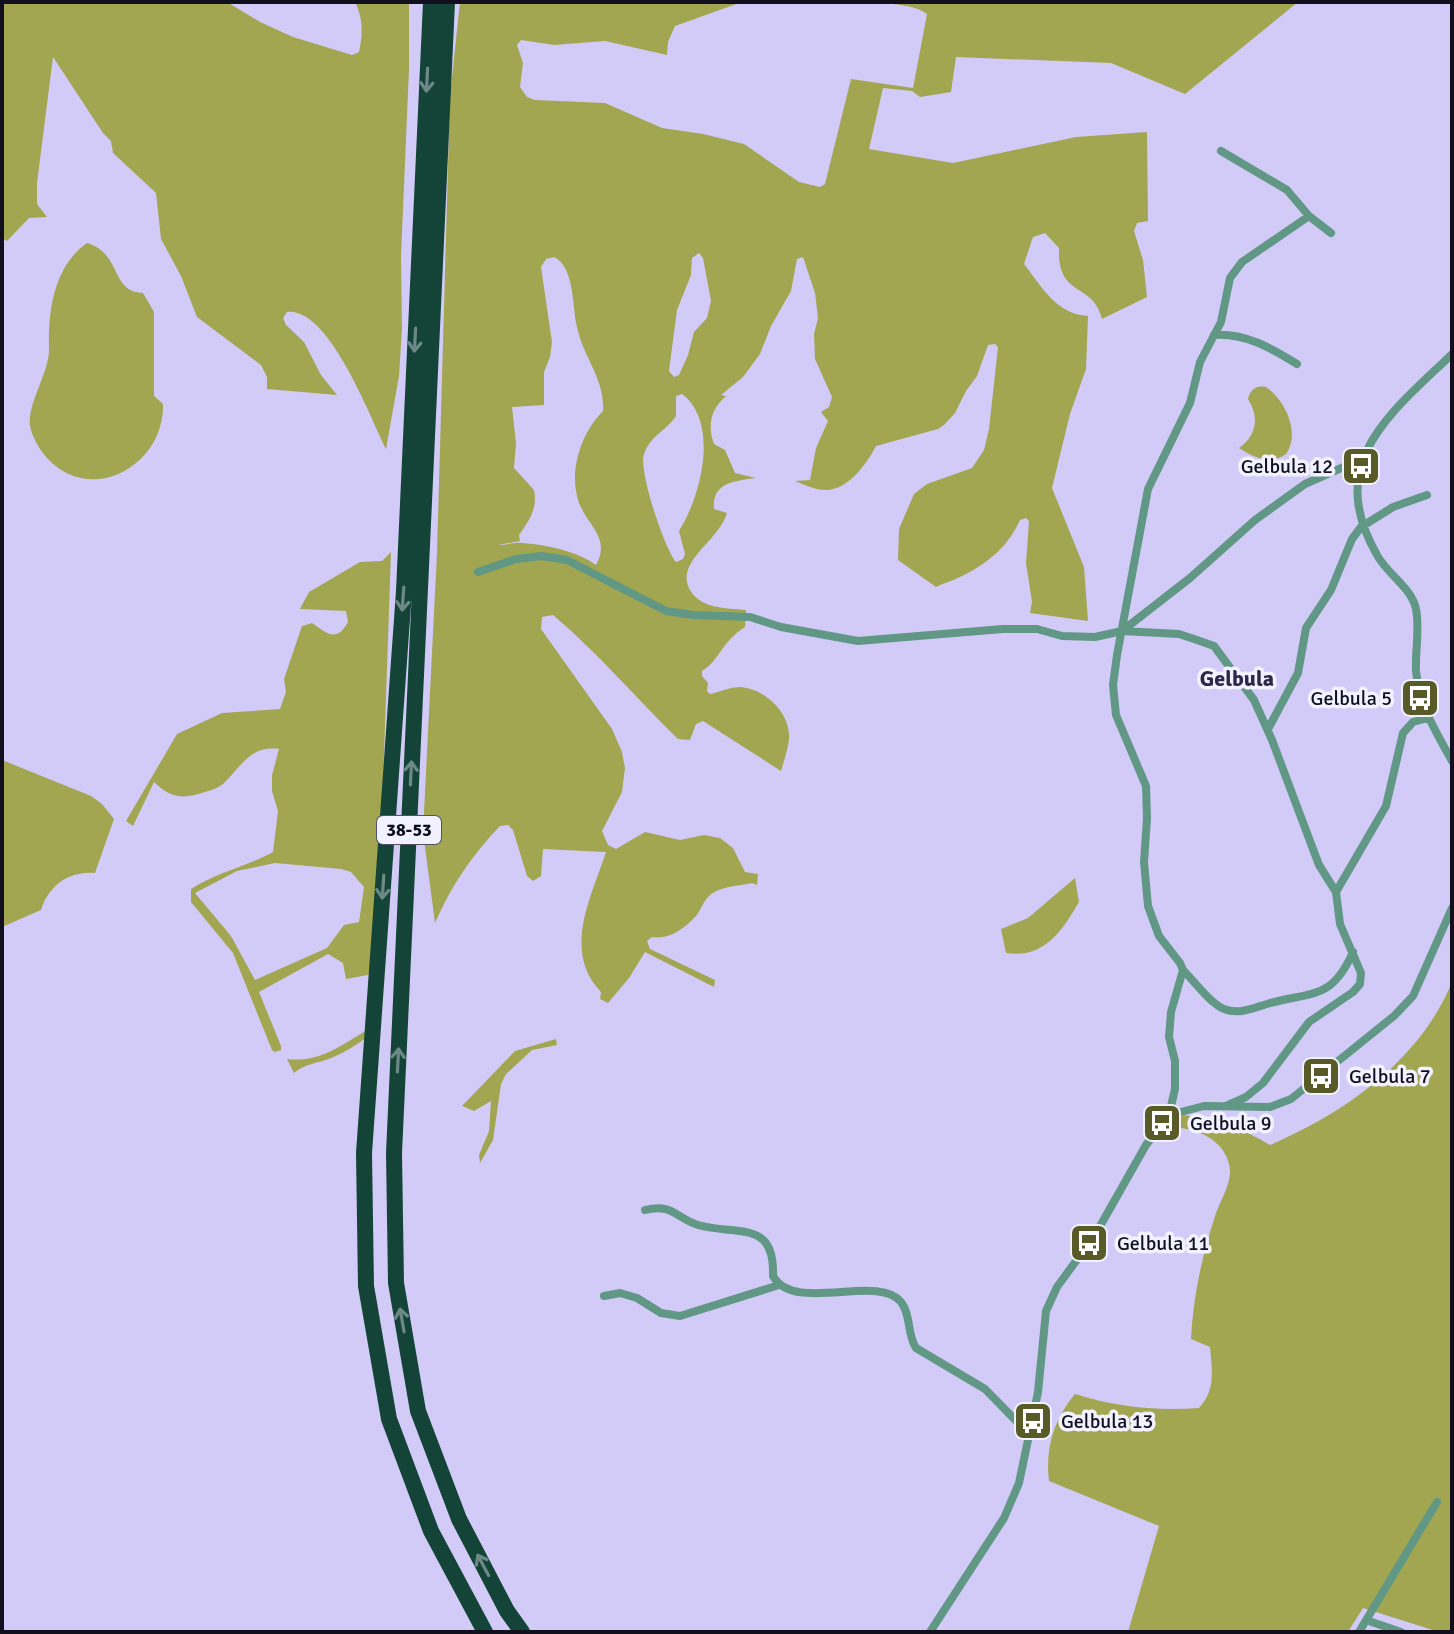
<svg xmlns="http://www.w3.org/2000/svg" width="1454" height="1634" font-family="Signika,sans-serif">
<rect width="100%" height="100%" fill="#d2cbf8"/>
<!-- green -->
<path fill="#a2a651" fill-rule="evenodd" d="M2,2H227L260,22L293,37L352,55L359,52C363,34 363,18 355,2H409V69L401,256L402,328L399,376L386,449C370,417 329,307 287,312L283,318L286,325L304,342L321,375L337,395L267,389V377L261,365L197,317L181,276L161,239L156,193L113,153L111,141L103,133L53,57L37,183V204L47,217L29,218L7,241L2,238Z
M460,2H742L675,26L668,42L667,55L605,41L554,45L521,40L517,45L523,63L520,87L527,97L535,100L605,103L662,128L703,134L744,144L799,182L820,187L825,184L851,79L913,88L927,14C908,0 865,4 840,2H1298L1185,94L1111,63L956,57L951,92L920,97L912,91L883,88L869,149L953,163L1076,137L1147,132L1148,221L1137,223L1134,231L1143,260L1147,297L1102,319C1093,281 1057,299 1059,248L1045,233L1033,237L1024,264C1042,287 1056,314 1088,316L1086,369L1070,414L1052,488L1084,567L1088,621L1030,613L1032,602L1026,563L1029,521L1026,518L1020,520C1008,547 987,564 960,577C952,581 944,583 936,587L898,560L899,529L914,494L927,484L972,468L984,450L989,429L998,347L995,344L988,345L977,376L966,391L955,413L944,425L938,429L876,446C867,463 850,488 828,490C818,491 805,485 795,481L810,480L816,448L828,421L821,412L829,407L832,397L815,359L814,334L818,318L815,293L803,257L797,259L791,291L771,326L760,354L743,377L721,395L726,396C711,409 707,425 714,444L725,450L735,473L756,478C735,481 712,482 714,509L727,513C719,541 676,561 689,588C699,609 726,608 746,610L745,627C722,641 719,661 702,671V676L708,683L707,691L710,694C720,692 729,687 741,687C765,689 791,713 789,739C788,749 784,761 781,771L703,721L696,724L690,740L678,739C636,698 598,653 553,615L542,617L541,629L612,729L622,752L625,768L622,792L602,831L608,845L616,849L645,832L680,840L704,835L720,838L733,848L745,872L758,874L757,885L752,883C739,886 721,886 710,895C703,901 701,910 696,916C684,929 669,940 652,937L647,941L650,949L715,980L714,987L645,952L629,978L608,1003L600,999L601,992C562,951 591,898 606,852L543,849L541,876L533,881L527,876L513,830L508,825L500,826C472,855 451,886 435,923L423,832L437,553L450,96ZM699,253L703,258L711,301L707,318L694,332L688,355L679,375L674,377L669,371L677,310L691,275L692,258ZM554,257C575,267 572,307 577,327C583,357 605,379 603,411C581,433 568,472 579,503C588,526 611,538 596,565C577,551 547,545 523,543C515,542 506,545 498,545L520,541L519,535C529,521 538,508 534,490L514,468L516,443L512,407L544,405V372L550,357L552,342L541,267L546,259ZM682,394C720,423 701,496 679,531L685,554L683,559L676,562C665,550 638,470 644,454C650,436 667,430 676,416V396Z
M87,243C122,253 110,292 143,293L154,312V396L163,404C165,464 92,507 47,458C40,450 32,437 30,426C27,403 50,372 49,348C48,311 54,266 87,243Z
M1266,387C1285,400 1301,433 1286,454C1271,465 1254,458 1239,448C1256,436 1260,418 1248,399C1250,390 1256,385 1266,387Z
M391,552L377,958L368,975L346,979L343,963L328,954L259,992L281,1046V1050L275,1052L272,1050L233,953L191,902V889C217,872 246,867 273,852L278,811L272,791V775L279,749C250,745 241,767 223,784C218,788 212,790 205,792C184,799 171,799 154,782L133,826L126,821L177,734L222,713L280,709L286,692L284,679L302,626L312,623C326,632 336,644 348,622L346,611L300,609L309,592L360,562L382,561ZM275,863L341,869L351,872L364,887L359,922L344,925L327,948L255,980L231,936L195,893L237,871Z
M2,760L91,796L102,804L114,819L95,873C69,871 49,885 41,910L2,927Z
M1075,878L1079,902C1062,931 1044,959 1006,953L1001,929L1028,918Z
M1452,982V1632H1439L1363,1608L1348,1632H1128L1159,1526L1049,1481C1045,1448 1054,1419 1075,1394C1116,1407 1156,1411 1199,1408C1216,1390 1212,1370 1210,1347L1191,1339C1193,1297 1202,1256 1215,1216C1220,1201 1231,1185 1230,1169C1227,1144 1204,1131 1181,1128L1177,1120L1183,1115C1215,1119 1242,1128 1270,1145C1345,1113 1421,1059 1452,982Z
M367,1030L366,1038C355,1046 343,1053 331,1058C319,1063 304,1064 294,1073L287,1059C319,1063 340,1046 367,1030Z
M556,1039L557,1045L532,1050L506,1074L501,1084L493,1140L480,1163L479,1155L489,1131L491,1101L474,1111L462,1106L515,1051Z"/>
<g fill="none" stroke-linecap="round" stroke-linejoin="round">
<!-- street -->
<path stroke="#619785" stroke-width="8" d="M1221,151L1287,190L1309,216L1331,233
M1214,335C1246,333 1271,348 1297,364
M1452,354C1389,415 1324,462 1377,555C1387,574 1412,588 1416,609C1420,629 1415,651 1416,671C1419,705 1436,732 1452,761
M478,572L516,559L542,556L567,560L666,611L693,615L750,617L781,627L858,641L1003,629H1037L1062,636L1095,637L1122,631L1179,634L1197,640L1214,646L1254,700L1272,740L1319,865L1336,892
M1122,631L1190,578L1255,520L1305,484L1364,458
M1268,729L1298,673L1306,628L1331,590L1352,539L1361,527L1393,507L1427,495
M1183,970C1195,982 1209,1002 1224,1009C1239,1015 1253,1008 1267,1004C1310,991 1331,1002 1353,952
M1226,1106L1246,1097L1263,1083L1309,1022L1353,992L1360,984L1361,973L1340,924L1336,892L1386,806L1403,733L1413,722L1428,718
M1169,1115L1204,1106L1270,1107L1291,1099L1394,1016L1413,996L1452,908
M645,1210C672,1203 676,1218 698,1225C737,1236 775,1219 773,1276C794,1314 878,1273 901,1302C911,1314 907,1335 916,1348L985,1389L1030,1435
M604,1296L620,1293L637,1298L661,1313L680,1316L779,1285
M1366,1620L1401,1632
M930,1632L1004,1518L1019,1483L1038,1392L1046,1311L1057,1287L1095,1235L1146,1145L1169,1115L1175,1089V1061L1169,1037L1171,1012L1183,970L1180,963L1159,936L1148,906L1144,862L1147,818L1146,786L1116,715L1113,685L1117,655L1148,489L1190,403L1200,362L1221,322L1230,278L1242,262L1309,216
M1359,1632L1437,1502"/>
<!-- highway -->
<path stroke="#144437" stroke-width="16" d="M431,2L404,591L364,1153L366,1286L389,1419L431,1531L485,1632
M447,2L394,1153L396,1283L418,1411L459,1519L507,1611L522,1632"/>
</g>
<!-- one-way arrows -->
<defs><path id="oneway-shaft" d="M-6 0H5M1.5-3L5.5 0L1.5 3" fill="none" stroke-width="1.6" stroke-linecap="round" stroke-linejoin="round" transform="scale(2)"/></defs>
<g stroke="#6d8987">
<use href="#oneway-shaft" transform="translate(427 80) rotate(93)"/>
<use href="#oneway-shaft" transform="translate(415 340) rotate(93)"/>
<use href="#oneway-shaft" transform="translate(403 599) rotate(94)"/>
<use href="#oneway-shaft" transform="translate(411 773) rotate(-87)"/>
<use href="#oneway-shaft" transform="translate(383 887) rotate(94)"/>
<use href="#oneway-shaft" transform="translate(398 1060) rotate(-87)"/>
<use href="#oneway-shaft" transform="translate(402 1320) rotate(-100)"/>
<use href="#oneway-shaft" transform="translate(483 1565) rotate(-118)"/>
</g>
<!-- icons -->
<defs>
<g id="bus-square" transform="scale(2)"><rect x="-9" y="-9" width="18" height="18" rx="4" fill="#585a27" stroke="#f2f1ff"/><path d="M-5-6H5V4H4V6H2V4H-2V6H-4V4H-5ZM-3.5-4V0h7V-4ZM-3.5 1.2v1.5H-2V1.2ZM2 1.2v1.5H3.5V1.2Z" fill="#fff"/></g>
</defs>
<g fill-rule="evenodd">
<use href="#bus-square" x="1361" y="466"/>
<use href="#bus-square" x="1420" y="698"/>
<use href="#bus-square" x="1321" y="1076"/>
<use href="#bus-square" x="1162" y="1123"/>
<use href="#bus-square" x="1089" y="1243"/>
<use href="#bus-square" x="1033" y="1421"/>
</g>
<g text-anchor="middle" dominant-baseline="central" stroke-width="7" stroke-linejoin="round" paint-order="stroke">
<!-- shield labels -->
<rect fill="#f2f1ff" stroke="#545261" stroke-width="2" x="377" y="816" width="64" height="28" rx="6"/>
<g font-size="18" font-weight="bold" fill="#110e1d">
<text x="409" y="830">38-53</text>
</g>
<!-- poi labels -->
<g font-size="20" fill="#110e1d" stroke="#f2f1ff" text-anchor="start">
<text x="1333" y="466" text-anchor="end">Gelbula 12</text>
<text x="1392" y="698" text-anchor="end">Gelbula 5</text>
<text x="1349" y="1076">Gelbula 7</text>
<text x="1190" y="1123">Gelbula 9</text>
<text x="1117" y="1243">Gelbula 11</text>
<text x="1061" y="1421">Gelbula 13</text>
</g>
<!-- neighbourhood labels -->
<g font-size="22" font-weight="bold" fill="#2e274a" stroke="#f2f1ff">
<text x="1237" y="678">Gelbula</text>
</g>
</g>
<!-- border -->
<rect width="1454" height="1634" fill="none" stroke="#110e1d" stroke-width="8"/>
</svg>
